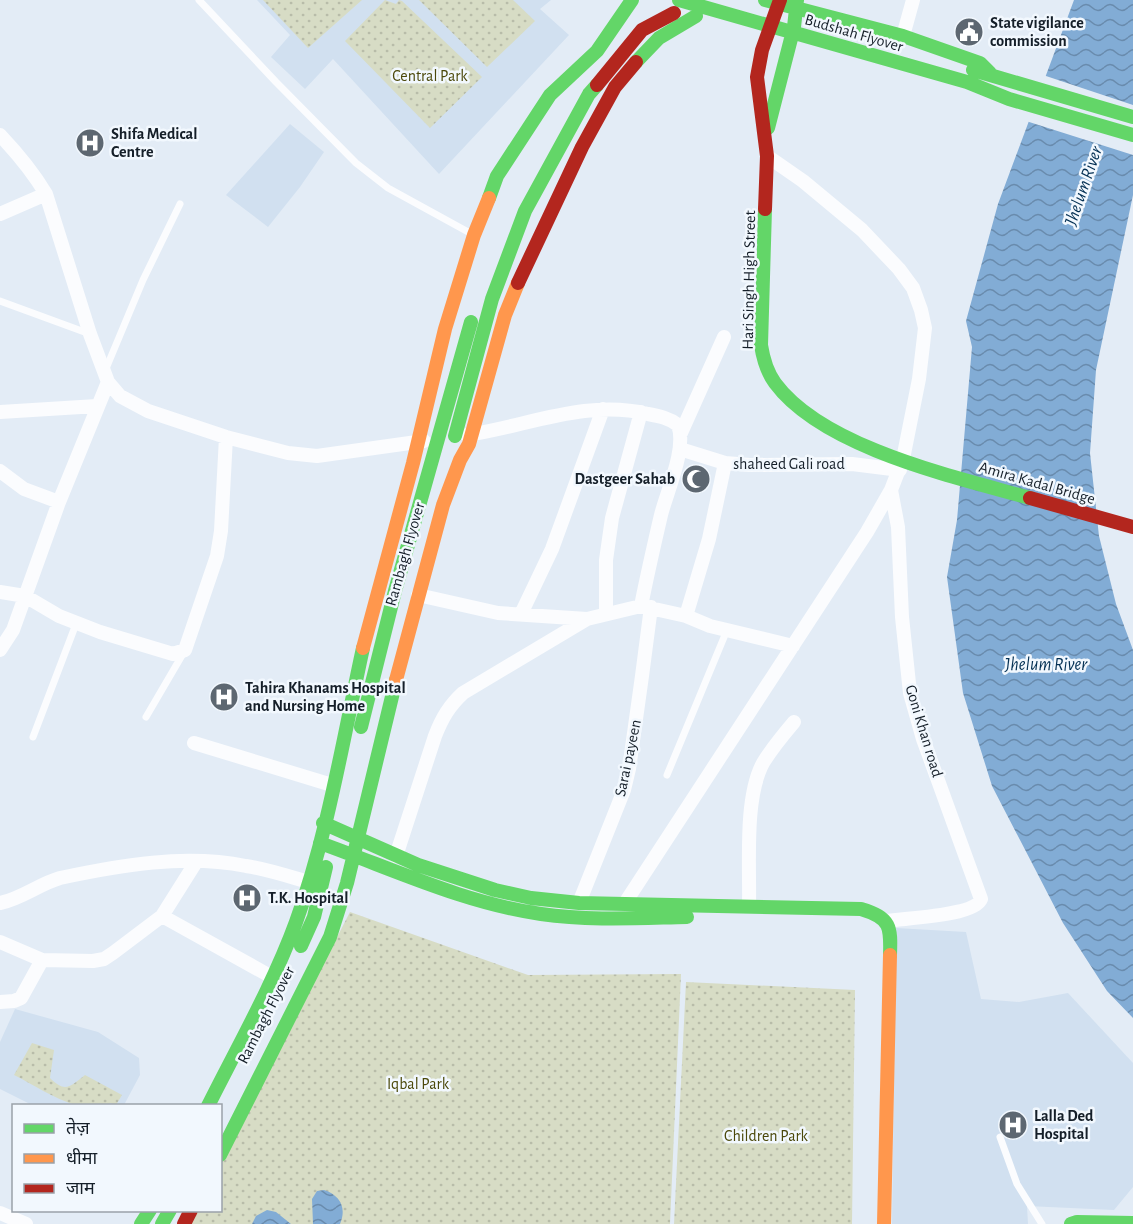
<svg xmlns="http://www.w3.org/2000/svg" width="1133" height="1224" font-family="'Alegreya Sans','Noto Sans Devanagari',sans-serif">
<defs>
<pattern id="green-dots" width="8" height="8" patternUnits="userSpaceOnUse" patternTransform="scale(1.5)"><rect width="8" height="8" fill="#d7dcc5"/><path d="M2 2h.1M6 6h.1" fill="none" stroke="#b8bca9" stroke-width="1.8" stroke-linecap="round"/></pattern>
<pattern id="water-waves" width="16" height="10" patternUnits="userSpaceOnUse" patternTransform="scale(1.5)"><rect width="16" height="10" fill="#82acd5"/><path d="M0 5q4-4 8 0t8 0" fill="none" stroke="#698bad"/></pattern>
</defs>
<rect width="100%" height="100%" fill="#e3ecf6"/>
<!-- built -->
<path fill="#d1e0f0" d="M257,0H551L540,9L569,35L439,174L333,59L305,89L271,57L290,35Z
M290,124L324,152L300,187L268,227L226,195Z
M896,928L966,932L981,999L1019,1002L1068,993L1133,1063V1187L1114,1210L1027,1206L1028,1224H892Z
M15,1009L98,1032L139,1058L140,1075L124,1105H32L0,1089V1042Z"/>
<!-- green -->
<path fill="url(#green-dots)" d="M263,0H362L308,48Z
M385,0L396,4L399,0L402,1L482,77L430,128L345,41Z
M419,0H513L535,21L487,67Z
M350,912L528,975L681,974L670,1224H188L195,1211L220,1210L221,1162Z
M686,982L855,990L852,1224H674Z
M32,1043L54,1050L50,1078C65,1093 70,1087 85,1075L122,1095L116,1105L110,1103L109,1105C98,1106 85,1108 75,1105C53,1098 34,1085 14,1075Z"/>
<!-- water -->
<path fill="url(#water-waves)" d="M1074,0H1133V195L1096,370L1090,453L1099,536L1116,604L1133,650V1018L1107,991L1063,923L992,786L963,693L947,577L957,520L972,347L966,321L998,204Z
M324,1190C340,1195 347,1208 340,1224H313L312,1199L317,1191Z
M267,1210L276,1212L291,1224H252L256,1216Z"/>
<!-- pier -->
<path fill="#e3ecf6" d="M1043,75L1133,105V155L1026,121Z"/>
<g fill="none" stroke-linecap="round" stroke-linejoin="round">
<!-- lane -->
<path stroke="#fbfcfe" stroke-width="7" d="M199,0L276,82L356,163L388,188L470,233
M0,301L90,334
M105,371L143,280L180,204
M146,717L184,652
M33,737L76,624
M667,775L727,630
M1000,1137L1017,1184L1042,1224"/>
<!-- street -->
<path stroke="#fbfcfe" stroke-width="14" d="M903,36L913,0
M0,135C18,154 33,172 46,194L90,334L108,382L59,502L13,630L0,650
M0,214L46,194
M108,382L120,396L148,411L226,437L288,453L317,456L424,441
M0,412L97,406
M681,433L724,337
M467,435C528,426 586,399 648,414C659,416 669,418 678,425C687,448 667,491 661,515C654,545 647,576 641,606
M680,449L725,463L750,465L852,464L900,470
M0,471L24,489L59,502
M0,592L25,596L59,616L100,632L173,654L185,650L217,556L221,531L226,437
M418,595L498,613L587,619
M606,613V560L612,518L641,412
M521,614L552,549L603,409
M686,616L709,539L725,463
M194,743L332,785
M396,856L435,736C442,718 449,706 463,693L587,619L641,606L686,616L710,626L793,646
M0,903C21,899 39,884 60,878C121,865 184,854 246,866C267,869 288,876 308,882
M579,903L624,790L629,769L642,676L651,607
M625,903L867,532L891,490L903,459L919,379L925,328L921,310L913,288L899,269L862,230L803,181L767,156
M749,906C750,866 744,798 763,763C772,748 783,735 794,722
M162,916L196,862
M887,921C905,918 975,916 981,899L923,739L910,693L902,617L898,527L891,490
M0,942L42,960L93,961L104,959L113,953L162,916L272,977
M0,1002L14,1001L21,998L42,960
M0,1213L26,1224"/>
<!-- fast -->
<path stroke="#63d668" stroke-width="14" d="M679,0L967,82L1009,99L1133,135
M765,0L903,36L980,63L990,73
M636,62L659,38L696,16
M973,70L1133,117
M768,128L794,27L797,0
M489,198L497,176L550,95L597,51L632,0
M765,209L761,345C763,358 767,372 775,383C823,448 955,477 1030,498
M455,436L492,299L525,211L589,94L597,85
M361,727L395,591L471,322
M323,823L418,865L495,890L531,898L579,903L861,909C891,918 891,927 890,955
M320,843C393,869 464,903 541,914C589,921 639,918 687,917
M301,946L314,917L326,867
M208,1106C238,1046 273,985 296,922C328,834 343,739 363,648
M220,1155L330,937L347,883L396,680
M141,1224L150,1210
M162,1224L170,1210
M1071,1224L1077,1222L1133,1223"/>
<!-- slow -->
<path stroke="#ff974d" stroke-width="14" d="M363,648L413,463L445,329L474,235L489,198
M396,680L443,505L460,460L469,444L505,315L518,283
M884,1224L890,955"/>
<!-- jam -->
<path stroke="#b3261e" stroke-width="14" d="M597,85L642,30L674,13
M765,209L767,156L757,77L762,50L780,0
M518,283L582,147L615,87L636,62
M1030,498L1133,527
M184,1224L191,1210"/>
</g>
<!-- icons -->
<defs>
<g id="civic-disc" transform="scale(1.5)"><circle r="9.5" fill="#5d6771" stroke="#f2f8fe"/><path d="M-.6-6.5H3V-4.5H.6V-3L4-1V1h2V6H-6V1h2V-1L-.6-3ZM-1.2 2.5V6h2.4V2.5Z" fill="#fff"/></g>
<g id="hospital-disc" transform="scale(1.5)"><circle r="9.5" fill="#5d6771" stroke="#f2f8fe"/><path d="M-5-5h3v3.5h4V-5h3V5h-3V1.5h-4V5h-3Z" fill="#fff"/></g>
<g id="mosque-disc" transform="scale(1.5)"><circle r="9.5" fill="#5d6771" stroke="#f2f8fe"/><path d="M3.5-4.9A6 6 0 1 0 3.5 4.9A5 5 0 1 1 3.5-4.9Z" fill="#fff"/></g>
</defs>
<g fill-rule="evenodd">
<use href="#civic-disc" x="969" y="32"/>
<use href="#hospital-disc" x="90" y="143"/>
<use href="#mosque-disc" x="696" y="479"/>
<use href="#hospital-disc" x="224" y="697"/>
<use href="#hospital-disc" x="247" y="898"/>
<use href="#hospital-disc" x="1013" y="1125"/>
</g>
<g text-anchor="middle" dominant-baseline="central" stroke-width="5" stroke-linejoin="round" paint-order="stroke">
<!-- poi labels -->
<g font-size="16" font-weight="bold" fill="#151f29" stroke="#f2f8fe" text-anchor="start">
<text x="990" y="23">State vigilance<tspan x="990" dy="18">commission</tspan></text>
<text x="111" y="134">Shifa Medical<tspan x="111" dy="18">Centre</tspan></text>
<text x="675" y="479" text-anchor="end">Dastgeer Sahab</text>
<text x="245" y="688">Tahira Khanams Hospital<tspan x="245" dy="18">and Nursing Home</tspan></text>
<text x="268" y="898">T.K. Hospital</text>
<text x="1034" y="1116">Lalla Ded<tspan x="1034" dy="18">Hospital</tspan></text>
</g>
<!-- street labels -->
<g font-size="16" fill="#151f29" stroke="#f2f8fe">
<text transform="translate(854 33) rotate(16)">Budshah Flyover</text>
<text transform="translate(749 280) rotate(-89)">Hari Singh High Street</text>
<text x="789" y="464">shaheed Gali road</text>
<text transform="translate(1037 483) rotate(16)">Amira Kadal Bridge</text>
<text transform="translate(405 554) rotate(-74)">Rambagh Flyover</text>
<text transform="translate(924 731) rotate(73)">Goni Khan road</text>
<text transform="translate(628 758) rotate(-78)">Sarai payeen</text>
<text transform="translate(266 1015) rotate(-63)">Rambagh Flyover</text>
</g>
<!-- park labels -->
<g font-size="16" fill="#4b480a" stroke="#f2f8fe">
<text x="430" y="76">Central Park</text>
<text x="418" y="1084">Iqbal Park</text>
<text x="766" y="1136">Children Park</text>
</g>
<!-- water labels -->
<g font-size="18" font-style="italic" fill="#022f53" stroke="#f2f8fe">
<text transform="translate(1084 186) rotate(-71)">Jhelum River</text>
<text x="1046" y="665">Jhelum River</text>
</g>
</g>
<!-- legend -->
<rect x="12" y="1104" width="210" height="108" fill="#f2f8fe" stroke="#9aa1a9" stroke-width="1.5"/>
<rect x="24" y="1124" width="30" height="9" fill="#63d668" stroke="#9aa1a9" stroke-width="1.5"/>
<text x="66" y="1134" font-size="18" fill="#151f29">तेज़</text>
<rect x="24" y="1154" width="30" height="9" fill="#ff974d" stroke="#9aa1a9" stroke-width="1.5"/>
<text x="66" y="1164" font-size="18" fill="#151f29">धीमा</text>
<rect x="24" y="1184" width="30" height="9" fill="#b3261e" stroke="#9aa1a9" stroke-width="1.5"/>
<text x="66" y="1194" font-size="18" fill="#151f29">जाम</text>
</svg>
